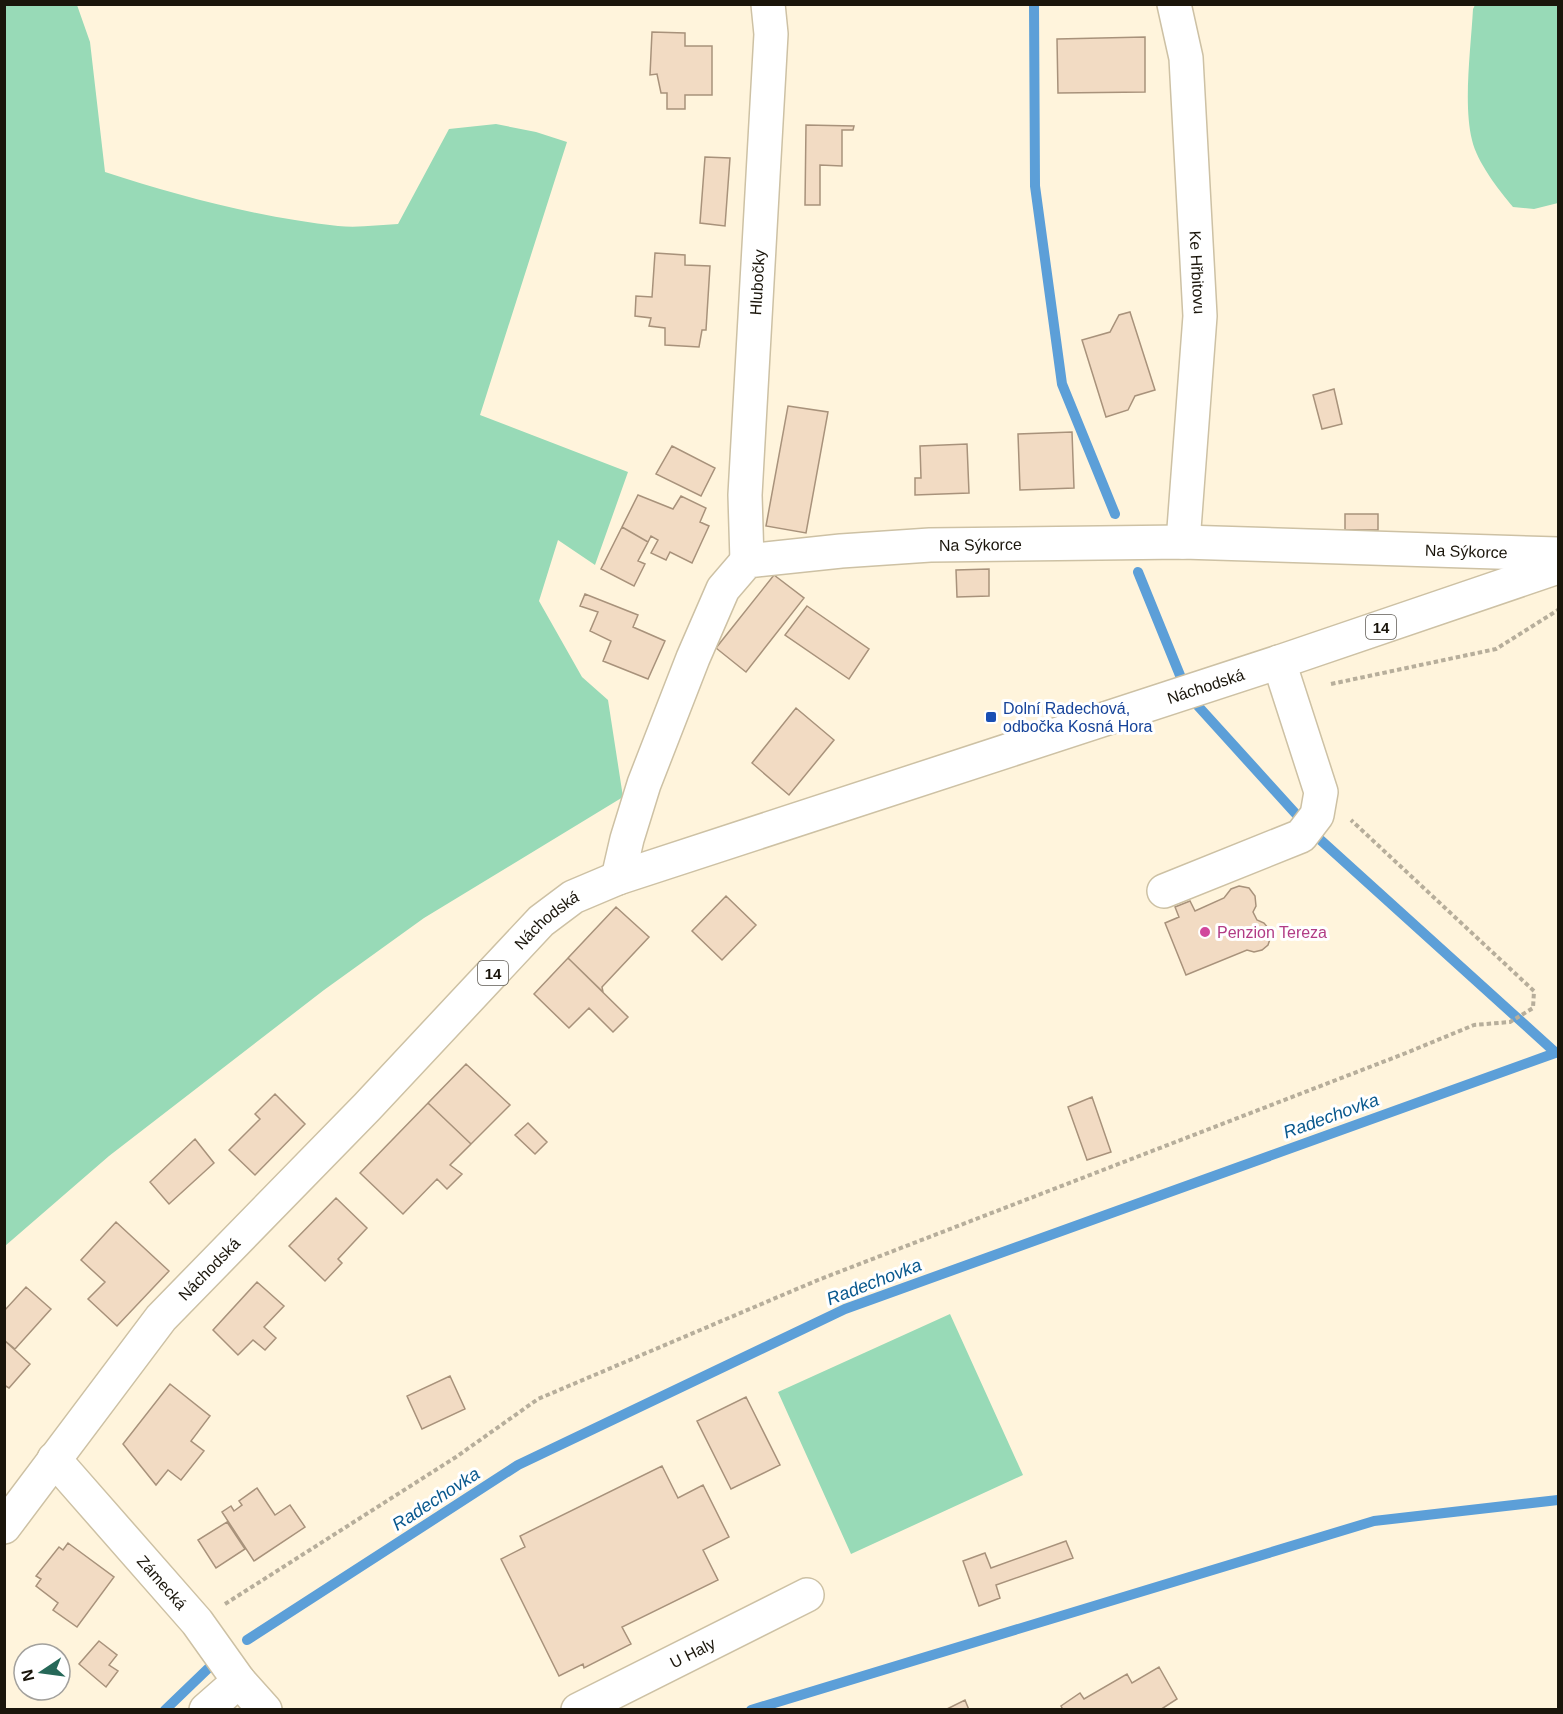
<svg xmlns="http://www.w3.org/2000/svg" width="1563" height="1714" font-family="Arial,sans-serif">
<rect width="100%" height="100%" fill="#fff4dc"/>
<!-- green -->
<path fill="#98dab7" d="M5,4L77,5L90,42L105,172C178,196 262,218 338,226C358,228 379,225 398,224L449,129L496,124L536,132L567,142L480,415L628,472L595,565L558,540L539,601L582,677L608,700L623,797L424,918L324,990L109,1156L5,1246Z
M1475,5H1558V203L1534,209L1513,207C1498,189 1477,162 1472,140C1463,104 1471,47 1473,9Z
M950,1314L1023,1475L851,1554L778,1392Z"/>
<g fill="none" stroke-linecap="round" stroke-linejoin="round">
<!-- stream -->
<path stroke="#5c9fd8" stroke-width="10" d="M1034,4L1035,186L1062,384L1115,514
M1138,572L1188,695L1315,835L1556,1053
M247,1640L518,1465L845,1309L1558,1052
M165,1710L219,1658
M751,1710L1374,1521L1558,1500"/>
</g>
<!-- building -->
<path fill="#f2dbc3" stroke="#a8927b" stroke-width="1.5" d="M652,32L685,33V46H712V95H685V109H667V93H661L657,74L650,75Z
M1145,37V92L1058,93L1057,39Z
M806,125L854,126L853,130H842V166L820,165V205H805Z
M705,157L730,158L725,226L700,223Z
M655,253L685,255V265L710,266L706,330H702L699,347L665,345V328L649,326L651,318L635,316L636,296L652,297Z
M1130,312L1155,390L1135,396L1128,410L1106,417L1082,340L1110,332L1119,315Z
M1334,389L1342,424L1322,429L1313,395Z
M788,406L828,412L806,533L766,526Z
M1072,432L1074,488L1020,490L1018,434Z
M967,444L969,493L915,495V478H921L920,446Z
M672,446L715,468L701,496L656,474Z
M638,495L673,509L681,496L706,508L700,522L709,526L692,563L670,552L666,560L651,553L658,540L651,536L648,542L622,527Z
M1345,514H1378V530H1345Z
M622,527L648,542L638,561L645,564L634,586L601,569Z
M989,569V596L957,597L956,570Z
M774,575L804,598L746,672L716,648Z
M585,594L638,615L633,627L665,641L648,679L603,661L611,641L590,631L598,612L580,606Z
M807,606L869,649L849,679L785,635Z
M796,708L834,740L789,795L752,763Z
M1239,886L1249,888L1255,896L1256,906L1253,912L1257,920L1264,923L1269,929L1271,936L1268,945L1262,950L1254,952L1247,950L1186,975L1165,923L1179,917L1175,907L1190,901L1195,911L1224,898L1231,889Z
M726,896L756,925L722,960L692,931Z
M616,907L649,937L602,987L603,992L568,958Z
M568,958L628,1017L613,1032L589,1008L569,1028L534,994Z
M466,1064L510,1105L471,1144L428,1103Z
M275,1094L305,1124L255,1175L229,1150L260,1119L255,1114Z
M1092,1097L1111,1152L1087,1160L1068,1107Z
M428,1103L471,1144L450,1165L462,1174L447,1189L437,1179L403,1214L360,1173Z
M528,1123L547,1142L535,1154L515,1135Z
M195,1139L214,1163L169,1204L150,1182Z
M336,1198L367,1228L338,1259L342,1263L325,1281L289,1246Z
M116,1222L169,1271L117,1326L88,1299L105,1282L81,1260Z
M257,1282L284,1306L264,1327L276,1338L265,1350L253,1340L238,1355L213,1330Z
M26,1287L51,1309L15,1349L4,1340V1311Z
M4,1340L30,1364L9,1388L4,1385Z
M450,1376L465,1409L422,1429L407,1396Z
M170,1384L210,1416L191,1441L204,1451L181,1480L168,1470L156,1485L123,1444Z
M746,1397L780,1465L731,1489L697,1421Z
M662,1466L678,1498L703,1485L729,1537L703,1550L718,1580L622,1627L631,1644L584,1668L583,1664L559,1676L501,1559L525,1547L520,1536Z
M257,1488L275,1515L290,1505L305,1527L254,1561L222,1512L231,1506L234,1511L242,1505L239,1501Z
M227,1522L245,1549L216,1568L198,1540Z
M1066,1541L1073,1558L996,1585L1000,1598L979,1606L963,1561L985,1553L991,1568Z
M68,1543L114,1577L77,1627L53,1610L58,1603L36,1586L41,1579L36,1576L59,1547L63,1550Z
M99,1641L117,1655L109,1665L118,1671L106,1687L79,1664Z
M1159,1667L1177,1699L1160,1710H1063L1061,1706L1080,1693L1084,1699L1127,1674L1132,1683Z
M965,1700L969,1710H945Z"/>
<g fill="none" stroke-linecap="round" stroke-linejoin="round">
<!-- minor casing -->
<g stroke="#cdc1a4" stroke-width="36">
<g id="minor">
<path id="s1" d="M1174,4L1186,58L1200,316L1183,542"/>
<path id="s2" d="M747,561L745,495L771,34L768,4"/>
<path id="s3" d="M618,878L627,839L644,784L693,658L723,589L747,561L841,551L930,545L1183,542L1558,554"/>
<path d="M1164,891L1301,836L1317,815L1321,792L1279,662"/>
<path id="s4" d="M54,1459L197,1622L239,1681L265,1710"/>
<path d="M206,1710L239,1681"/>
<path id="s5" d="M578,1710L807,1595"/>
</g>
</g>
<!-- major casing -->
<g stroke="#cdc1a4" stroke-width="36">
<g id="major">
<path id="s6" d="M4,1527L161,1318L367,1107L541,921L573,897L618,878L1279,662L1558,567"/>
</g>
</g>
<!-- path -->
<path stroke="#b7ae9b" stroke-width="4" stroke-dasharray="4.5 3" stroke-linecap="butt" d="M1331,684L1496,649L1558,610
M225,1604L456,1457L538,1399L818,1280L1406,1053L1474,1025L1510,1022L1533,1008L1534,991L1351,820"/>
<!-- minor -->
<use href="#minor" stroke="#fff" stroke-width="33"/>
<!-- major -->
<use href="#major" stroke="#fff" stroke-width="33"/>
</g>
<!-- markers -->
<rect fill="#1a4fb4" stroke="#fff" stroke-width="2" x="985" y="711" width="12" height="12" rx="3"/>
<circle fill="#d1479c" stroke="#fff" stroke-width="2" cx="1205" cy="932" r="6"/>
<g text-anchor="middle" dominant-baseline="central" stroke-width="6" stroke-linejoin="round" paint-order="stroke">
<!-- shield labels -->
<g fill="#fff" stroke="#5f5b54" stroke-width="1.5">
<rect x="1366" y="615" width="30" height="24" rx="4.5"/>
<rect x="478" y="961" width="30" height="24" rx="4.5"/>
</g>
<g font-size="15" font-weight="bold" fill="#1a150b">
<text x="1381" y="627">14</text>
<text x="493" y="973">14</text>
</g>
<!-- street labels -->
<g font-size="16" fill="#1a150b" stroke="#fff">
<text stroke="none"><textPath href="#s1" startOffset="270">Ke Hřbitovu</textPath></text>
<text stroke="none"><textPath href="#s2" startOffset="279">Hlubočky</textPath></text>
<text stroke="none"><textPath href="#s3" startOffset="579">Na Sýkorce</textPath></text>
<text stroke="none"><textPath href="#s3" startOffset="1065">Na Sýkorce</textPath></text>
<text stroke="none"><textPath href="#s6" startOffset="1518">Náchodská</textPath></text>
<text stroke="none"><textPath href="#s6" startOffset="816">Náchodská</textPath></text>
<text stroke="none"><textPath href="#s6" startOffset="330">Náchodská</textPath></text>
<text stroke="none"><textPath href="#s4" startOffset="164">Zámecká</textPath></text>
<text stroke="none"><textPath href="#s5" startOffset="128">U Haly</textPath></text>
</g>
<!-- transit labels -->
<g font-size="16" fill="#164399" stroke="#fff" text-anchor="start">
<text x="1003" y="708">Dolní Radechová,<tspan x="1003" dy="18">odbočka Kosná Hora</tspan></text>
</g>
<!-- hotel labels -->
<g font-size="16" fill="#b23c85" stroke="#fff" text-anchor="start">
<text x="1217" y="932">Penzion Tereza</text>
</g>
<!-- water labels -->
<g font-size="18" font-style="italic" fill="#0a598e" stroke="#fff">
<text transform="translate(1331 1116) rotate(-20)">Radechovka</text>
<text transform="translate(874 1282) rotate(-21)">Radechovka</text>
<text transform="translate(436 1499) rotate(-33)">Radechovka</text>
</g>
</g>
<!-- border -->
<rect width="1563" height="1714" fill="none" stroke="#1a150b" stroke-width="12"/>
<!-- north arrow -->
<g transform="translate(42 1672) rotate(257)"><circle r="28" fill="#ffffff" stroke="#a3a19d" stroke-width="1.5"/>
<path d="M0-4.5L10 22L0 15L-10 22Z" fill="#266858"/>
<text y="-9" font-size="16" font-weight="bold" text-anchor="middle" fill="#1a150b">N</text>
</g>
</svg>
